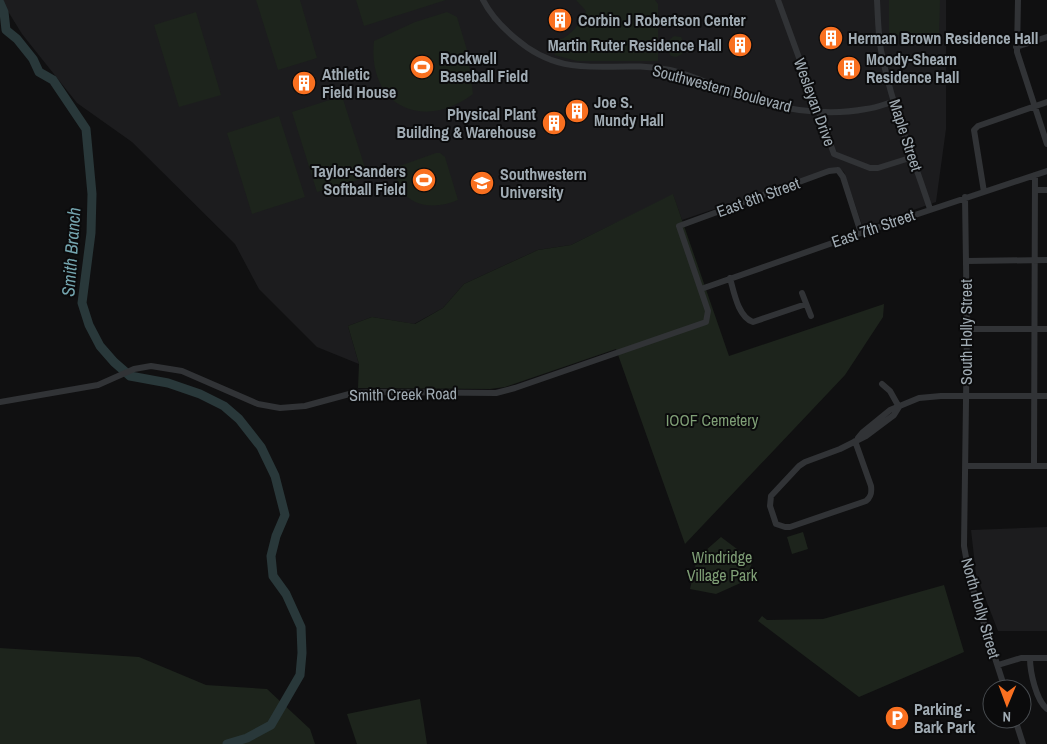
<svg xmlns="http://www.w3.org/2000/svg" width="1047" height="744" font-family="'Archivo Narrow',sans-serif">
<rect width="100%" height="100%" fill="#101011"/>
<!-- built -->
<path fill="#1c1c1e" d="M1,0H946V129L936,202L863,228L844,172L838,167L682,220L673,195L571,245L538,250L464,284L443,308L414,324L372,317L348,326L359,364L317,347L259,289L235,244L132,142L77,103L22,34Z
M1047,527V631H998L976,574L971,530Z"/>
<!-- green -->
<path fill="#1d241c" d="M256,0H300L317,58L278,70Z
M356,0H446L364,26Z
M576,0H655L658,4V61H577L554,55L559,50L556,41C569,38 581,23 586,11Z
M889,0H940L939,35H889Z
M196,12L221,95L179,107L154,25Z
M447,12L457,17L467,50L473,94C423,132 367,106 374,41L415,22Z
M674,36L681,37L684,43L682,54L676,57L671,56L667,50L668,41Z
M342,96L368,177L317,192L292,112Z
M279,116L305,197L252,214L227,133Z
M436,153H440L445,157L458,200C440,208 415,209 402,191C398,185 396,175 394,168Z
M673,194L729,356L884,304L883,317L845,375L685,544L616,349L505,387L490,389L358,388L359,364L348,326L372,317L415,324L443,308L464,284L538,250L571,245Z
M803,532L808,549L792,554L787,537Z
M721,537L753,561L745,581L716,594L690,589L697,558Z
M944,585L964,652L859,697L758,621L762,616L767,620L823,619Z
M0,648L139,657L206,685L267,689L310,729L315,744H0Z
M420,699L427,744H357L347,714Z"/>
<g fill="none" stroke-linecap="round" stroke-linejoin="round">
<!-- river -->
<path stroke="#29383a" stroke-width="9" d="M0,3L4,12L6,30L17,39L33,59L39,72L53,80L86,129L92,194L91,233L82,303L89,325L100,346L114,362L130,376L168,383L200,394L224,406L239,419L261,447L275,476L285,515L276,536L271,556L273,576L286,594L301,627L302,653L300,675L271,725L247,738L227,744"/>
<!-- minor -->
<path stroke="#313336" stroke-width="6" d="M483,0C490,14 503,28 515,38C568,84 610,58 670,70C693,75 713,86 735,94C775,108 823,117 866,109C876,108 885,104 895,101
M778,0L834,154L870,168H878L913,157
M877,0C878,17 878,34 881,50C891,104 913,157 930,209
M1018,0L1017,52L1047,144
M1016,47L1047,37
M1036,190H1047
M984,192L974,130L978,126L1047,102
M965,197L967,329L964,546L970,580L1005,689
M967,261L1047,260
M730,278C734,292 738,317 753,322L806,304
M701,289L861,233L1047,171
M802,293L811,316
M967,329H1047
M882,384L890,391L899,407
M0,402L98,385L134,369L151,366L182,371L258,404L280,408L305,406L353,393L377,392L496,393L515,388L706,322L708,311L679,226L829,171L838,170L843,177L861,233
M858,438L863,432L890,410L919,398L941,396H1047
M855,441L871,486C872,493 871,497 866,501L790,527H785L776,524L770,506L771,496L799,466L805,462L840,449L866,436L894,415L899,407
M965,466H1047
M1034,466L1035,175
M1030,658C1030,672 1036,700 1047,709
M998,665L1021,658H1047
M1015,719L1023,744"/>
</g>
<!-- icons -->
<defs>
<g id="building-disc" transform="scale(1.25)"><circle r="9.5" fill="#f97020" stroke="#0b0b0c"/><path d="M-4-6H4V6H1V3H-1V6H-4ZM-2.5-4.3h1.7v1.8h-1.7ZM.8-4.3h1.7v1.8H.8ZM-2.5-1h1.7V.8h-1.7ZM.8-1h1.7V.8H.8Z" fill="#fff"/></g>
<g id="stadium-disc" transform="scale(1.25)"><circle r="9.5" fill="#f97020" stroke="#0b0b0c"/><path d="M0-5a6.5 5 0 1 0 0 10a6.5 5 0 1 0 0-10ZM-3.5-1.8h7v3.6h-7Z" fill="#fff"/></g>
<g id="university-disc" transform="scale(1.25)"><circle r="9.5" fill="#f97020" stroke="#0b0b0c"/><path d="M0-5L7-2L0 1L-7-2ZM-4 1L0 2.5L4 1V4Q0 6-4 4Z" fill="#fff"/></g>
<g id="parking-disc" transform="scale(1.25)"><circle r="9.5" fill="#f97020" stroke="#0b0b0c"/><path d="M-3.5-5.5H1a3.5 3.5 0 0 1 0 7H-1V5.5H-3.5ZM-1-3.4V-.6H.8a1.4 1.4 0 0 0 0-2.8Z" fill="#fff"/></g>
</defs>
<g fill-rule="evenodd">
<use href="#building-disc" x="560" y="20"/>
<use href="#building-disc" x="831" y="38"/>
<use href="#building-disc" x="740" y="45"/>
<use href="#stadium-disc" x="422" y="67"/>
<use href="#building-disc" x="849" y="68"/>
<use href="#building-disc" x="304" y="83"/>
<use href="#building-disc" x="577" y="111"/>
<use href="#building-disc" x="554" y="123"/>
<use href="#stadium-disc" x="424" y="180"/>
<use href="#university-disc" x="482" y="183"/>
<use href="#parking-disc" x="897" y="718"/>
</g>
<g text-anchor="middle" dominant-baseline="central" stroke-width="4" stroke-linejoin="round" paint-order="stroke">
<!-- poi labels -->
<g font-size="16" font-weight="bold" fill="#a0abb3" stroke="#0b0b0c" text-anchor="start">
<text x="578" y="20">Corbin J Robertson Center</text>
<text x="848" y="38">Herman Brown Residence Hall</text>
<text x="722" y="45" text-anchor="end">Martin Ruter Residence Hall</text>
<text x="440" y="58">Rockwell<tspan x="440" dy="18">Baseball Field</tspan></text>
<text x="866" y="59">Moody-Shearn<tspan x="866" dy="18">Residence Hall</tspan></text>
<text x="322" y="74">Athletic<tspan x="322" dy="18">Field House</tspan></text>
<text x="594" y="102">Joe S.<tspan x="594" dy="18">Mundy Hall</tspan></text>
<text x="536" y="114" text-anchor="end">Physical Plant<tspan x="536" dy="18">Building &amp; Warehouse</tspan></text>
<text x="406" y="171" text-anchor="end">Taylor-Sanders<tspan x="406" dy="18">Softball Field</tspan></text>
<text x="500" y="174">Southwestern<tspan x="500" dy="18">University</tspan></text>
<text x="914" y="709">Parking -<tspan x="914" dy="18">Bark Park</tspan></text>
</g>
<!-- street labels -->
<g font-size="16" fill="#a0abb3" stroke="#0b0b0c">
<text transform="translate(722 88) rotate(15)">Southwestern Boulevard</text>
<text transform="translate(815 102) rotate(70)">Wesleyan Drive</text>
<text transform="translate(906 135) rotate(72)">Maple Street</text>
<text transform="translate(758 197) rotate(-20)">East 8th Street</text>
<text transform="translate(873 228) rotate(-19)">East 7th Street</text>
<text transform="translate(966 332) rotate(-90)">South Holly Street</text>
<text transform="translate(403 394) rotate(-1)">Smith Creek Road</text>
<text transform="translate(981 608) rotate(74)">North Holly Street</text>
</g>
<!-- park labels -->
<g font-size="16" fill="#7f9f76" stroke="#0b0b0c">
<text x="712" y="420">IOOF Cemetery</text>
<text x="722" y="557">Windridge<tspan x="722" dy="18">Village Park</tspan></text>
</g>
<!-- water labels -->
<g font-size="18" font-style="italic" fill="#75a6b0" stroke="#0b0b0c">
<text transform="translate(71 252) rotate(-86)">Smith Branch</text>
</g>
</g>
<!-- north arrow -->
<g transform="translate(1007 704) rotate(181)"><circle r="24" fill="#0b0b0c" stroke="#474b4f"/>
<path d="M0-4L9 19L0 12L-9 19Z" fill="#f97020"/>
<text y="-8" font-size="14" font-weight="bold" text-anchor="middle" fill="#a0abb3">N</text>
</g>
</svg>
